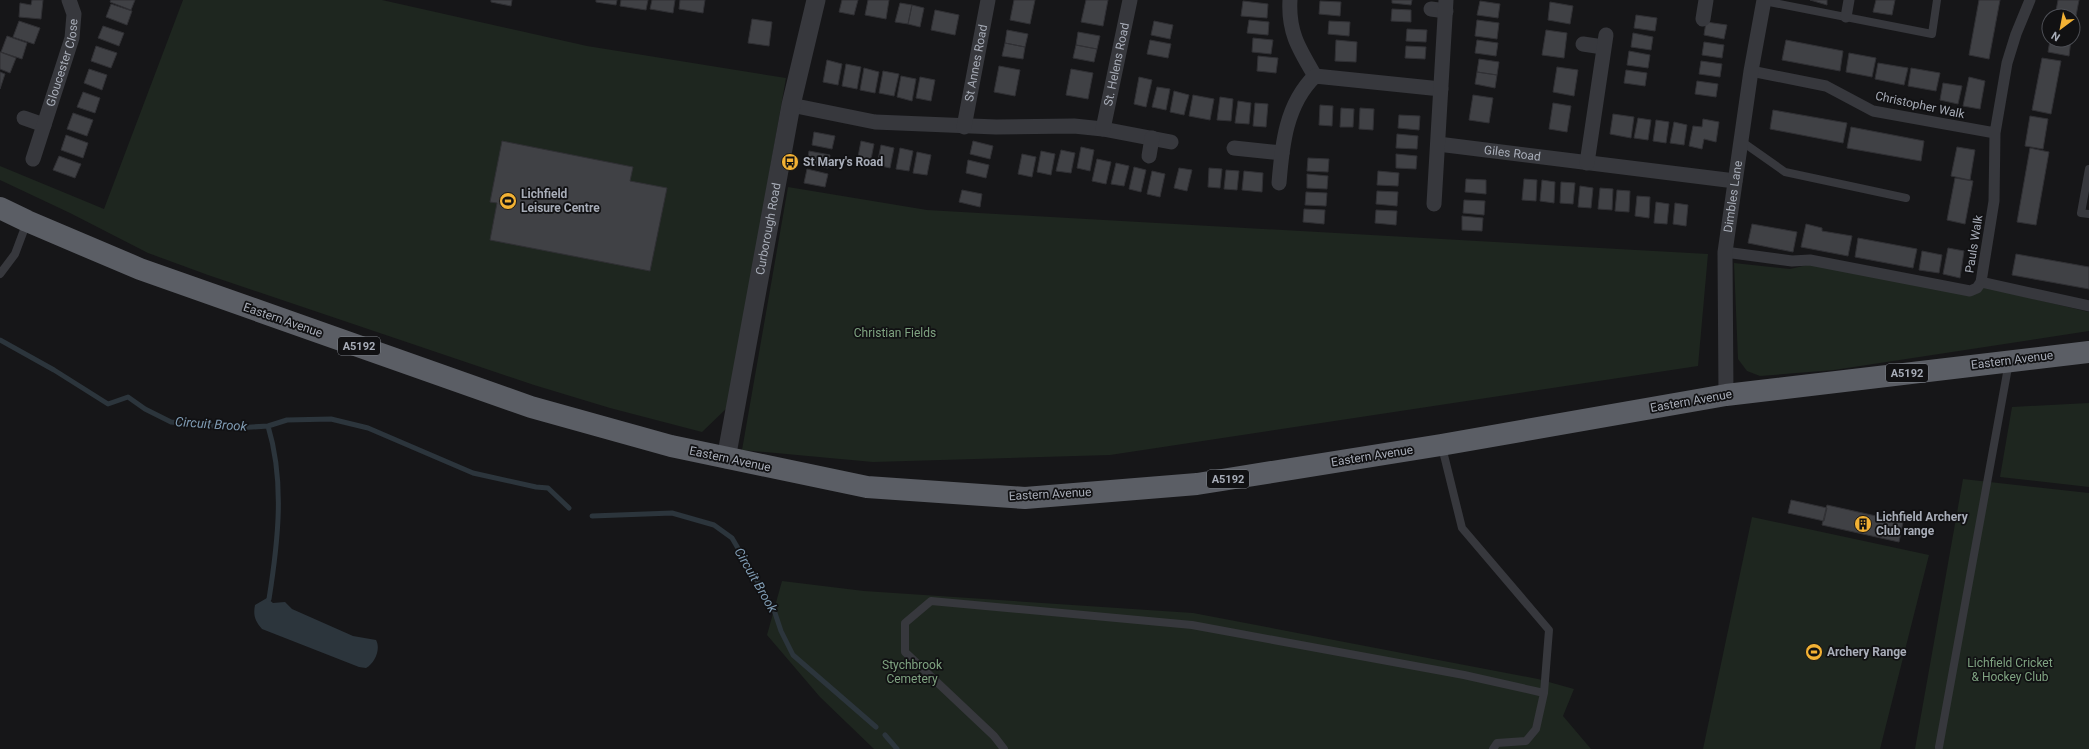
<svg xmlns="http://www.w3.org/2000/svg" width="2089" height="749" font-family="Roboto,sans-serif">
<rect width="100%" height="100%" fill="#161618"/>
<!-- green -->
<path fill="#1e261f" d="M183,0H382L587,46L786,78L728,407L702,432L610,408L534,385L208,275L148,253L70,213L0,180V166L104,209Z
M788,187L927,210L1708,254L1698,366L1110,455L873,462L742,450Z
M1734,263L1790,269L1812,264L1970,296L1984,287L2089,312V331L1834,370L1760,376L1747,371L1738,359Z
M2089,403V487L2000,477L2012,407Z
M1963,479L2089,493V749H1915Z
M1752,517L1929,555L1880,749H1703Z
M782,581L864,591L1193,613L1538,679L1574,689L1563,716L1591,749H874L820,697L767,635Z"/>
<!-- water -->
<path fill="#2c353c" d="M267,598L273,603L285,602L292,609L353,636L376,640C381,649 375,663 366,668L359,667L262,629C255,621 253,615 255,605Z"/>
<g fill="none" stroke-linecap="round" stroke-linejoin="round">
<!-- stream -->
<path stroke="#2c353c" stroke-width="5" d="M0,340L54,370L108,404L128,397L145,409L171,422L236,428L268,426L287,420L331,419L368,428L473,473L536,487L548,488L569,508
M268,426C285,482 278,542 269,599
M592,516L672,513L714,525L732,538L774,610L781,631L793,655L876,727
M885,735L897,749"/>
</g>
<!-- building -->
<path fill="#404145" stroke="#303034" d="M32,0H43L41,19L19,17L20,3L31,5Z
M111,0H135L131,10L110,2Z
M491,0H512L511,6L491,2Z
M596,0H617L616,5L596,2Z
M621,0H648L646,10L620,6Z
M652,0H675L673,13L650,9Z
M680,0H705L703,13L679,9Z
M842,0H858L854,15L839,12Z
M868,0H889L886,19L865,15Z
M1014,0H1035L1030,24L1010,20Z
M1086,0H1108L1103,26L1081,22Z
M1392,0H1412L1411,5L1392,3Z
M1810,0H1827V5Z
M1876,0H1895L1892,15L1873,12Z
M1979,0H2000L1989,59L1969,55Z
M2058,0H2079L2073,32V16H2055Z
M1243,1L1268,4L1267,18L1241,16Z
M1320,1L1341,2L1340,16L1319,14Z
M1480,1L1500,4L1498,18L1477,15Z
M1550,2L1573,6L1570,24L1548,20Z
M900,3L912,5L908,24L895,22Z
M111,4L132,11L127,25L106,17Z
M912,5L924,8L920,27L908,24Z
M1392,9L1411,10V22L1391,21Z
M935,10L959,15L955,35L931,30Z
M1636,15L1657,18L1655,31L1634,28Z
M752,19L772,22L769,46L748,43Z
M1249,20L1269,22L1268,35L1247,33Z
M1477,20L1499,23L1497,39L1475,36Z
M19,21L40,28L34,44L13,37Z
M1154,21L1173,25L1170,39L1151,35Z
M1329,21L1350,22L1349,36L1328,34Z
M1706,22L1727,25L1724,39L1704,35Z
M103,26L124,33L119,46L98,38Z
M1407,29L1427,30L1426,42L1406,41Z
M1007,30L1028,34L1025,47L1005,43Z
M1546,30L1567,33L1564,58L1542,55Z
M1078,32L1100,36L1097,49L1076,45Z
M1633,33L1653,37L1651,50L1631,47Z
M7,36L27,43L22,59L1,52Z
M1253,38L1273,40L1271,54L1252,52Z
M1150,40L1171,44L1168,58L1147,54Z
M1336,40L1357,42L1356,62L1335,61Z
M1477,40L1498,43L1496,56L1475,53Z
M1786,40L1843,51L1840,71L1782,60Z
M2050,40H2071L2069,56L2048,52Z
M1704,42L1724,45L1722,58L1702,55Z
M1005,43L1025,47L1023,59L1002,56Z
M1076,45L1097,49L1094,62L1073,58Z
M96,46L117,53L111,68L91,61Z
M1406,46L1426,47L1425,59L1405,58Z
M1629,51L1650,55L1648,68L1627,65Z
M0,52L16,58L10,73L0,69Z
M1849,53L1876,58L1872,77L1846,72Z
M1258,56L1278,58L1276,73L1257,71Z
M2042,58L2061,61L2051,114L2032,110Z
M1479,59L1499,62L1497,75L1477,72Z
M827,60L842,64L838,85L823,82Z
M1701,61L1722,64L1720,77L1699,74Z
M1878,63L1908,68L1904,85L1875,79Z
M846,64L861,67L857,89L842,86Z
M999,66L1020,70L1015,96L994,92Z
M1557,67L1578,70L1574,96L1553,92Z
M864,68L879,72L875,93L860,90Z
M1911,68L1940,73L1936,91L1908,86Z
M89,69L107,75L102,90L84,83Z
M1071,69L1093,73L1088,99L1066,95Z
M1626,70L1647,73L1645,86L1624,83Z
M883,71L899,74L894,96L879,93Z
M0,72L5,74L0,89Z
M1477,72L1497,75L1495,88L1475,84Z
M901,76L916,79L912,101L897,97Z
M920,77L935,80L931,101L916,98Z
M1139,77L1152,80L1146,107L1134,104Z
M1969,77L1985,81L1980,109L1963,106Z
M1697,81L1718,84L1716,97L1695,94Z
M1943,83L1962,86L1958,104L1940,100Z
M1157,87L1170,89L1166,110L1152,107Z
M1174,91L1189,95L1184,115L1170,112Z
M83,92L100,98L95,113L77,107Z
M1193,95L1214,99L1210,120L1189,116Z
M1473,95L1493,98L1489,123L1469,120Z
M1220,97L1233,99L1231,121L1217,120Z
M1238,101L1251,103L1249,124L1235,123Z
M1255,103L1268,104L1266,127L1253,126Z
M1553,103L1571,106L1567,132L1549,129Z
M1320,105L1333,106L1332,126L1319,125Z
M1341,108L1354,109L1353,127H1340Z
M1360,108L1374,109L1373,130L1359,129Z
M1773,110L1847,123L1843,143L1770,129Z
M73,113L93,120L87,136L67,129Z
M1613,114L1634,117L1631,138L1610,134Z
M1399,115L1420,116L1419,130L1398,128Z
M2030,116L2048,119L2043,149L2025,146Z
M1638,118L1651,120L1648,140L1634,138Z
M1703,119L1719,122L1716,142L1704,139L1702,149L1689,146L1693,126L1702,127Z
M1656,120L1669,122L1666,143L1653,141Z
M1674,122L1687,125L1684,145L1670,143Z
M1851,127L1924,141L1921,161L1847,148Z
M814,132L835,136L832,149L812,145Z
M1397,134L1418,136L1417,149L1396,148Z
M66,135L88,143L83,158L61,150Z
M502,141L633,167L630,181L667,188L650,271L490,240L497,203L490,202Z
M861,141L874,144L870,164L857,162Z
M973,141L993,146L990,159L970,154Z
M881,145L894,148L890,168L877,165Z
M1081,147L1094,150L1090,171L1077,168Z
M1957,147L1975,150L1970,180L1951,176Z
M900,148L913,151L909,171L896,169Z
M2030,148L2049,152L2036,225L2017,222Z
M1061,150L1075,153L1071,173L1056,171Z
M809,151L830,155L828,168L807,164Z
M1041,151L1055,154L1051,175L1037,172Z
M917,152L931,155L927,175L913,173Z
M1022,154L1036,157L1032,177L1018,174Z
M1396,154L1417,156L1416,169L1396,168Z
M59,156L81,164L75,178L53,170Z
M1308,158L1329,159L1328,172L1307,171Z
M1097,159L1111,162L1106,184L1092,181Z
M968,160L989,165L986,178L966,173Z
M1116,163L1129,166L1124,186L1111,184Z
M1134,167L1146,170L1141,192L1129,189Z
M1179,168L1192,170L1187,191L1174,188Z
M1209,168L1222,169L1220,188L1208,187Z
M807,169L828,174L825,187L804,183Z
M1226,170L1239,171L1237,190L1224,189Z
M1152,171L1165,174L1160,197L1147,194Z
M1244,171L1263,173L1262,192L1242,190Z
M1378,171L1399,173L1398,186L1377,185Z
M1307,174L1328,176L1327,189L1307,188Z
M1955,178L1973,181L1965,224L1947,220Z
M1466,179L1486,180V194L1465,192Z
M1524,179L1537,180L1536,201L1522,200Z
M1542,180L1555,182L1554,203L1540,201Z
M1561,182L1575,183L1573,204L1560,203Z
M1580,186L1593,188L1591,208L1578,207Z
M1600,188L1613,189L1612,210L1598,209Z
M962,190L982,194L980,207L959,202Z
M1617,190L1630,191L1629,212L1615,211Z
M1377,191L1398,192L1397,206L1376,204Z
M1306,192L1327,193L1326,206L1305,205Z
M1637,196L1650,197L1649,218L1635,216Z
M1464,200L1485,201L1484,215L1463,213Z
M1656,202L1669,204L1667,224L1654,223Z
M1675,203L1688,205L1686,226L1673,224Z
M1304,209L1325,210L1324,224L1303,222Z
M1376,210L1397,211L1396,225L1375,223Z
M1462,216L1483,218L1482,231L1462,230Z
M1752,224L1797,232L1793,252L1748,243Z
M1806,224L1822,228V231L1852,236L1848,256L1801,247Z
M1858,238L1917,249L1913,268L1855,257Z
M1948,248L1964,251L1960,278L1943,274Z
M1922,251L1942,255L1939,273L1919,270Z
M2016,254L2089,267V289L2012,275Z
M1791,500L1827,508L1824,521L1788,513Z
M1827,505L1903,522L1899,542L1822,525Z"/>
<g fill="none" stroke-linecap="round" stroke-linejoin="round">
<!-- service -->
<path stroke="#37383d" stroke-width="8" d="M1764,1L1932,34L1937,0
M1741,141L1785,172L1906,198
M2089,169L2081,213L2089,214
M0,274L15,254L27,222
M1442,447L1462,528L1549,630L1544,693L1536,729L1526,741L1497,743L1493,749
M1939,747L2009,362
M1004,749L994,736L905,652V623L931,601L1192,625L1464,675L1544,693"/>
<!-- pedestrian -->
<path stroke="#37383d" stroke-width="11" d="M1846,17L1849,0
M1751,71L1826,86L1873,111L1995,133
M1725,252L1792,261L1810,260L1970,291L1977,288L1981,282L1994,201L1995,133L2007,63L2016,34L2030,0
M1981,282L2089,306"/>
<!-- minor -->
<g stroke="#37383d" stroke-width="15">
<path d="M1290,0C1288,32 1299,49 1315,76"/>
<path d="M1431,9L1446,11"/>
<path d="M1703,19L1706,0"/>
<path d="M1583,44L1603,47"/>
<path d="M791,105L875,122L996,127L1074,126L1103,129L1171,142"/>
<path d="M24,118L44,125"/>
<path id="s1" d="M964,127L988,0"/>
<path id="s2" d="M1103,129L1130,0"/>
<path id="s3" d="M1438,144L1735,181"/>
<path d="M1234,148L1282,153"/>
<path d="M1149,156L1152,138"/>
<path id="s4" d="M33,159L72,38L74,14L69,0"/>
<path d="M1587,163L1606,35"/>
<path d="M1279,183C1282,145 1286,104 1315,76L1441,89"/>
<path d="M1434,204L1446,0"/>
<path id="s5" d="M1726,395L1725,252L1751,71L1764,0"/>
</g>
<!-- tertiary -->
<path stroke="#37383d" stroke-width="19" id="s6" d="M726,459L791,105L816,0"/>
<!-- trunk -->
<path stroke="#5b5e65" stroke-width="22" d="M0,208L27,221L140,269L531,407L671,446L867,487L1025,498L1197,484L1441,445L1726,395L2089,352"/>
</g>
<!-- icons -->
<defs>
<g id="bus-disc" transform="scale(0.9)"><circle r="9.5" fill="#f2b134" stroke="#111113"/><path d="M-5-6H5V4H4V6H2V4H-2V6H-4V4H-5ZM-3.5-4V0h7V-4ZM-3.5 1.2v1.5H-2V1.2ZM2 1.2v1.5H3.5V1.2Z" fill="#111"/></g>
<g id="stadium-disc" transform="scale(0.9)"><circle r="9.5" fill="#f2b134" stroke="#111113"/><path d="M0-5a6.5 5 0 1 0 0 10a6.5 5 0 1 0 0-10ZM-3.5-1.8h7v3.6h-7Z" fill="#111"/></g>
<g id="building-disc" transform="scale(0.9)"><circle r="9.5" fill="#f2b134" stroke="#111113"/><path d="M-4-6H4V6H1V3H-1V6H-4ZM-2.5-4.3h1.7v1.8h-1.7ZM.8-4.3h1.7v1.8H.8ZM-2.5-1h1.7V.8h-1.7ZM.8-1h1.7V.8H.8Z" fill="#111"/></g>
</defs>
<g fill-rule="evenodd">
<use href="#bus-disc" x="790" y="162"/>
<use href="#stadium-disc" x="508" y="201"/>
<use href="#building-disc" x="1863" y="524"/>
<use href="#stadium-disc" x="1814" y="652"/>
</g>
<g text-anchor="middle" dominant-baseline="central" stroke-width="3.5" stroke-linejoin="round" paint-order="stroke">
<!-- shield labels -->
<g fill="#111113" stroke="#7b7e86" stroke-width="1">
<rect x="338" y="337" width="42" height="18" rx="3"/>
<rect x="1886" y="364" width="42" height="18" rx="3"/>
<rect x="1207" y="470" width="42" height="18" rx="3"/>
</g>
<g font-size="11" font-weight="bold" fill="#a8adb8">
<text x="359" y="346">A5192</text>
<text x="1907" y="373">A5192</text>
<text x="1228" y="479">A5192</text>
</g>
<!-- street labels -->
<g font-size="12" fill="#a8adb8" stroke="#111113">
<text stroke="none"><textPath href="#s4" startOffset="101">Gloucester Close</textPath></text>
<text stroke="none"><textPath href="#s1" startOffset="65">St Annes Road</textPath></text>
<text stroke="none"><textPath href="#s2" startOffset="66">St. Helens Road</textPath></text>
<text transform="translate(1920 105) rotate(12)">Christopher Walk</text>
<text stroke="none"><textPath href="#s3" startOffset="75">Giles Road</textPath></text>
<text stroke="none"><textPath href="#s5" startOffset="199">Dimbles Lane</textPath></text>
<text stroke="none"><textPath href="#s6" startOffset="234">Curborough Road</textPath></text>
<text transform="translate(1974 244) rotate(-81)">Pauls Walk</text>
<text transform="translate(283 320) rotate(19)">Eastern Avenue</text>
<text transform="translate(2012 360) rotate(-7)">Eastern Avenue</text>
<text transform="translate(1691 401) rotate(-10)">Eastern Avenue</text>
<text transform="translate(1372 456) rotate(-9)">Eastern Avenue</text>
<text transform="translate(730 459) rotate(12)">Eastern Avenue</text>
<text transform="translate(1050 494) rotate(-3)">Eastern Avenue</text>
</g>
<!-- poi labels -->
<g font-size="12" font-weight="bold" fill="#a8adb8" stroke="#111113" text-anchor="start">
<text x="803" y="162">St Mary's Road</text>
<text x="521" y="194">Lichfield<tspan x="521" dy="14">Leisure Centre</tspan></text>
<text x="1876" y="517">Lichfield Archery<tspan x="1876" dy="14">Club range</tspan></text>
<text x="1827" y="652">Archery Range</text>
</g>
<!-- park labels -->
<g font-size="12" fill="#7fa381" stroke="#111113">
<text x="895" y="333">Christian Fields</text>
<text x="2010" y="663">Lichfield Cricket<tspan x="2010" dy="14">&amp; Hockey Club</tspan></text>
<text x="912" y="665">Stychbrook<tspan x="912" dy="14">Cemetery</tspan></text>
</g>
<!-- water labels -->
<g font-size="13" font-style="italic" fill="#7f9bb3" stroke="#111113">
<text transform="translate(211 424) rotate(4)">Circuit Brook</text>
<text transform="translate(756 580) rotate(60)">Circuit Brook</text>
</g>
</g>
<!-- north arrow -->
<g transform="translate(2061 28) rotate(212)"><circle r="19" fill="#111113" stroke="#4d4f55"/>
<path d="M0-3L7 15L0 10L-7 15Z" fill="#f2b134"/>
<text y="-6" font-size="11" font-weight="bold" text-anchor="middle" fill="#a8adb8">N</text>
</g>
</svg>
